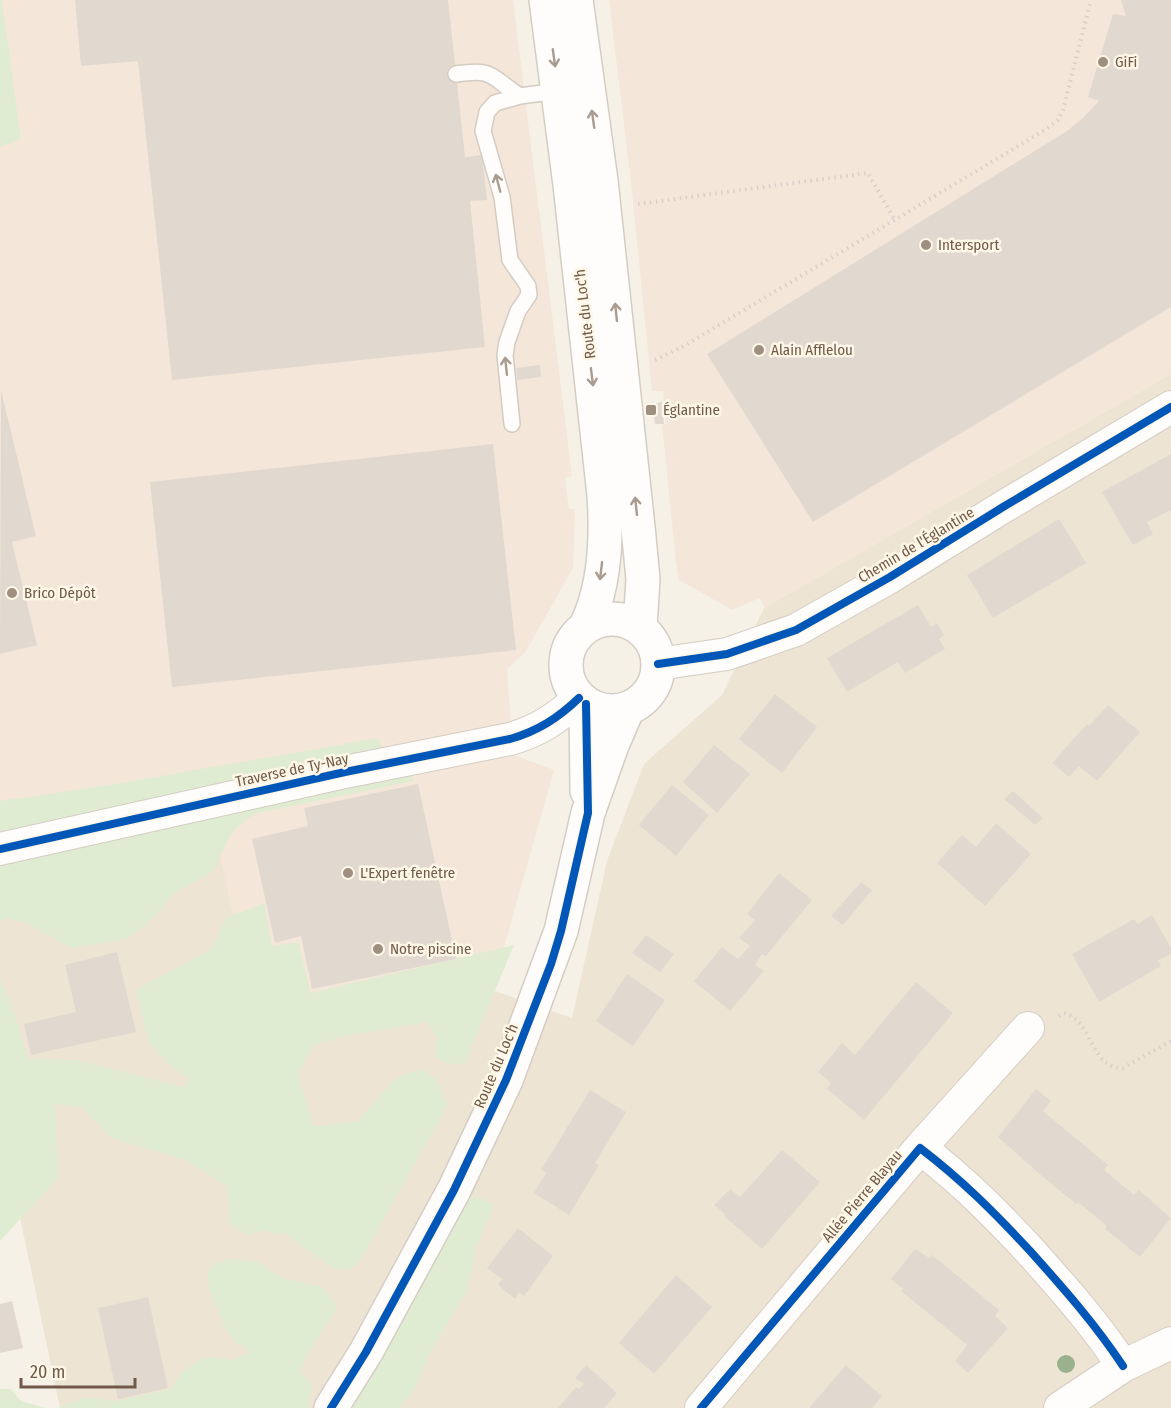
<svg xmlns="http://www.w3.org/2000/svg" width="1171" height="1408" font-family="'Fira Sans Condensed',sans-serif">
<rect width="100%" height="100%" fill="#f5f1e7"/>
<!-- residential -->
<path fill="#eee4d4" d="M1171,374V1408H60L13,1184L0,1138V860L211,815L492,990L572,1018L607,861L644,764L722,695L764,608Z"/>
<!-- commercial -->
<path fill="#f5e6da" d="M0,0H513L572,476L565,478L569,509H575L573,568L526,651L507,669L511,727L0,840Z
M609,0H1171V374L764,608L760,598L732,610L679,580L676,562L662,425L666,424L663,391H652L632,191Z
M514,755L554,770L492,990L261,1039L211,816Z"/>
<!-- green -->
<path fill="#e0ecd2" d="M0,0H2L21,139L0,147Z
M378,738L383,749L412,772L413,781L254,814L233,831L212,872L176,892L151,920L127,939L71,948L29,924L6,918L0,921V801L109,785Z
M264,903L272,946L298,942L311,993L514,945L464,1065L448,1063L435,1058L436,1037L428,1022L344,1036L312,1046L298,1076L314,1126L358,1121L396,1078L422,1068L437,1081L448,1104L358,1265L347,1269H334L284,1233L275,1234L267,1230L248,1235L230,1225L227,1186L185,1160L111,1138L82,1107L55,1104L58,1178L0,1241V978L15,1015L28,1059L76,1060L183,1087L188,1078L166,1062L149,1043L136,990L211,949L226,918Z
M469,1197L481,1198L494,1205L476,1249L466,1293L429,1354L414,1391L399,1408H343L431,1265Z
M230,1259L257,1261L283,1278L322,1287L331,1297L337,1308L304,1360L300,1372L312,1384L308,1408H57L86,1397L115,1401L171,1389L182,1372L205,1357L233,1360L251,1352L233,1340L224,1325L210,1291L207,1275L214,1263Z
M0,1389H11L21,1401L46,1408H0Z"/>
<!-- building -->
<path fill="#e1d9cf" d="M75,0H448L465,157L482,155L487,200L470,201L485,347L172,380L138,61L81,66Z
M1121,0H1171V307L813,522L707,354L1067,131L1083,118L1099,101L1088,97L1113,14L1126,16Z
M540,365L541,377L517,380L516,368Z
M1,390L36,536L12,542L37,645L0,654Z
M662,402L664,424H655L653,404Z
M493,444L516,650L172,687L150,482Z
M1171,454V510L1147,522L1153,534L1133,545L1102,492Z
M1059,519L1086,563L993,618L967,575Z
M918,605L931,627L937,623L944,635L939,639L945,649L905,673L898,662L847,692L827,658Z
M775,694L817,727L782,773L739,739Z
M1108,705L1140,732L1097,781L1079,766L1069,777L1052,763L1087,724L1089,726Z
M714,745L750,774L717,813L683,782Z
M418,784L456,959L312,989L301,936L275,943L252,839L308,826L304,808Z
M672,785L709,815L676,856L639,825Z
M1013,791L1043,818L1035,825L1004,799Z
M996,823L1031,854L985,906L937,863L962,835L976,847Z
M779,873L812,900L766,956L762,954L755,965L764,971L730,1011L694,981L722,947L738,959L750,946L739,938L755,920L747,914Z
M861,882L872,890L843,925L831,916Z
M1152,915L1171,948V954L1158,960L1161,966L1099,1002L1072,954L1134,919L1138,924Z
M646,935L674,954L660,972L632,953Z
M117,952L136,1032L31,1055L24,1024L76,1012L65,965Z
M627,974L665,1000L633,1046L596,1021Z
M916,982L953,1013L864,1120L827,1089L831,1083L818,1072L842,1043L855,1055Z
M1036,1089L1051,1101L1043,1111L1108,1165L1104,1170L1134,1195L1139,1190L1171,1218L1140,1257L1105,1229L1107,1226L1092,1214L1078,1202L1076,1204L1043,1177L998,1137Z
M590,1090L626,1112L595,1163L599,1165L569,1215L534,1193L546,1173L541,1170Z
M782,1150L820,1182L762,1249L724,1216L725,1214L714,1205L730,1189L740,1197Z
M518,1228L553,1256L524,1296L519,1292L515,1299L498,1285L502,1279L487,1268Z
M915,1249L929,1258L932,1255L999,1310L995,1316L1008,1328L968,1373L955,1361L967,1345L901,1291L903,1289L891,1279Z
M676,1275L712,1307L654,1374L619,1343Z
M148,1297L168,1388L118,1399L98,1308Z
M12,1301L23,1348L0,1353V1304Z
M586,1365L617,1393L604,1408H558L576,1387L579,1389L584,1384L575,1378Z
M846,1365L882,1396L872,1408H809Z"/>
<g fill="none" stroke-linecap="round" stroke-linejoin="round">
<!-- lane casing -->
<g stroke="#d4ccc2" stroke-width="18">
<path id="lane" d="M456,74C495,68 490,77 520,96L558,91
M512,424L505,355L507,342L518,311L529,295L528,286L510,260L502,197L483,131L487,112L495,103L520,96"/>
</g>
<!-- street casing -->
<g stroke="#d4ccc2" stroke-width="34">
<path id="street" d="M658,664L727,654L796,630L890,577L1003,507L1171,407
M0,849L345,772L510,739C538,731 558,718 579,698
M920,1148L1028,1028
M701,1408L920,1148C962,1180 995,1213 1031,1252C1065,1290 1095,1324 1123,1366
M1060,1408L1123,1366L1171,1343"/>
</g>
<!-- secondary casing -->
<g stroke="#d5cdc4" stroke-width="36">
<path id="secondary" d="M546,0L570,185L604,495C607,538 605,587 586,626
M576,0L601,181L638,527L643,579L640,627
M566 665a46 46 0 1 1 92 0a46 46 0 1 1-92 0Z
M586,704L587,791
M331,1408L366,1352L454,1190L506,1080L561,931L588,813L612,745L628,708"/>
</g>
<!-- path -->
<path stroke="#d7d0c9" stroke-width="4" stroke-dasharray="1.5 4.5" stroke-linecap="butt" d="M638,204L868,173L894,219
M655,360L684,346L1045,130L1058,120L1063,110L1091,0
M1059,1016L1064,1013C1092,1019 1090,1069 1123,1068L1171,1041"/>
<!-- lane -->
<use href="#lane" stroke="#fefdfb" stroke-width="15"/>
<!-- street -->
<use href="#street" stroke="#fefdfb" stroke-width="32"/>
<!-- secondary -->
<use href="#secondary" stroke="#fefdfb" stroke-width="33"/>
<!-- cycleway casing -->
<g stroke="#fef7e7" stroke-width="11">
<path id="cycleway" d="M658,664L727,654L796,630L890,577L1003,507L1171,407
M0,849L345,772L510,739C538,731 558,718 579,698
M331,1408L366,1352L454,1190L506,1080L551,964L561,931L588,813L586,704
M701,1408L920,1148C962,1180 995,1213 1031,1252C1065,1290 1095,1324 1123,1366"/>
</g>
<!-- cycleway -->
<use href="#cycleway" stroke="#0057b8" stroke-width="8"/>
</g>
<!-- trees -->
<circle fill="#9bb18d" cx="1066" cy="1364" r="9"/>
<!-- one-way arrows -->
<defs><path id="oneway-shaft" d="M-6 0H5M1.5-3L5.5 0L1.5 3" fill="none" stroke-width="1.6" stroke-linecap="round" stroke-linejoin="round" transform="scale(1.5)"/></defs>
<g stroke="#a99b90">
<use href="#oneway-shaft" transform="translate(554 58) rotate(82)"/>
<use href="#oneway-shaft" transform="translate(593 119) rotate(-98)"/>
<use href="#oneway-shaft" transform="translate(498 183) rotate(-105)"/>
<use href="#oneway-shaft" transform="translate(616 312) rotate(-96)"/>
<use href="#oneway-shaft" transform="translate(506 366) rotate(-96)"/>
<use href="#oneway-shaft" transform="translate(592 377) rotate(83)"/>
<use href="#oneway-shaft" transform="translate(636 506) rotate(-96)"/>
<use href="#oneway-shaft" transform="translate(601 571) rotate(97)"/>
</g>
<!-- markers -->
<g fill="#9f8f80" stroke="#fef7e7" stroke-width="2">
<circle cx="1103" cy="62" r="6"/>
<circle cx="926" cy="245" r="6"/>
<circle cx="759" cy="350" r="6"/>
<rect x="645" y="404" width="12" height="12" rx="3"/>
<circle cx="12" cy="593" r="6"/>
<circle cx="348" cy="873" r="6"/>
<circle cx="378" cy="949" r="6"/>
</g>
<g text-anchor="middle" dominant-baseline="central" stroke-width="5" stroke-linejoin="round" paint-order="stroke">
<!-- poi labels -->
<g font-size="15" fill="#715a49" stroke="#fef7e7" text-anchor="start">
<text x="1115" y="62">GiFi</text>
<text x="938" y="245">Intersport</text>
<text x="771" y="350">Alain Afflelou</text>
<text x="663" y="410">Églantine</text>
<text x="24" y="593">Brico Dépôt</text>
<text x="360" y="873">L'Expert fenêtre</text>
<text x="390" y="949">Notre piscine</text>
</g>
<!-- street labels -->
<g font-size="15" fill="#715a49" stroke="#fef7e7">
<text transform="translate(585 314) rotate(-97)">Route du Loc'h</text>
<text transform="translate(916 545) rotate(-31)">Chemin de l'Églantine</text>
<text transform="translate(292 770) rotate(-12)">Traverse de Ty-Nay</text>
<text transform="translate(496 1066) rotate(-67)">Route du Loc'h</text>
<text transform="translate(862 1196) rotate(-50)">Allée Pierre Blayau</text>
</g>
</g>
<!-- scale -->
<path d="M21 1378v9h114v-9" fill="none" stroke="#715a49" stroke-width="3"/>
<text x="30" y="1378" font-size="18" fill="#715a49" stroke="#fef7e7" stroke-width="4.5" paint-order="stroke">20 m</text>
</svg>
